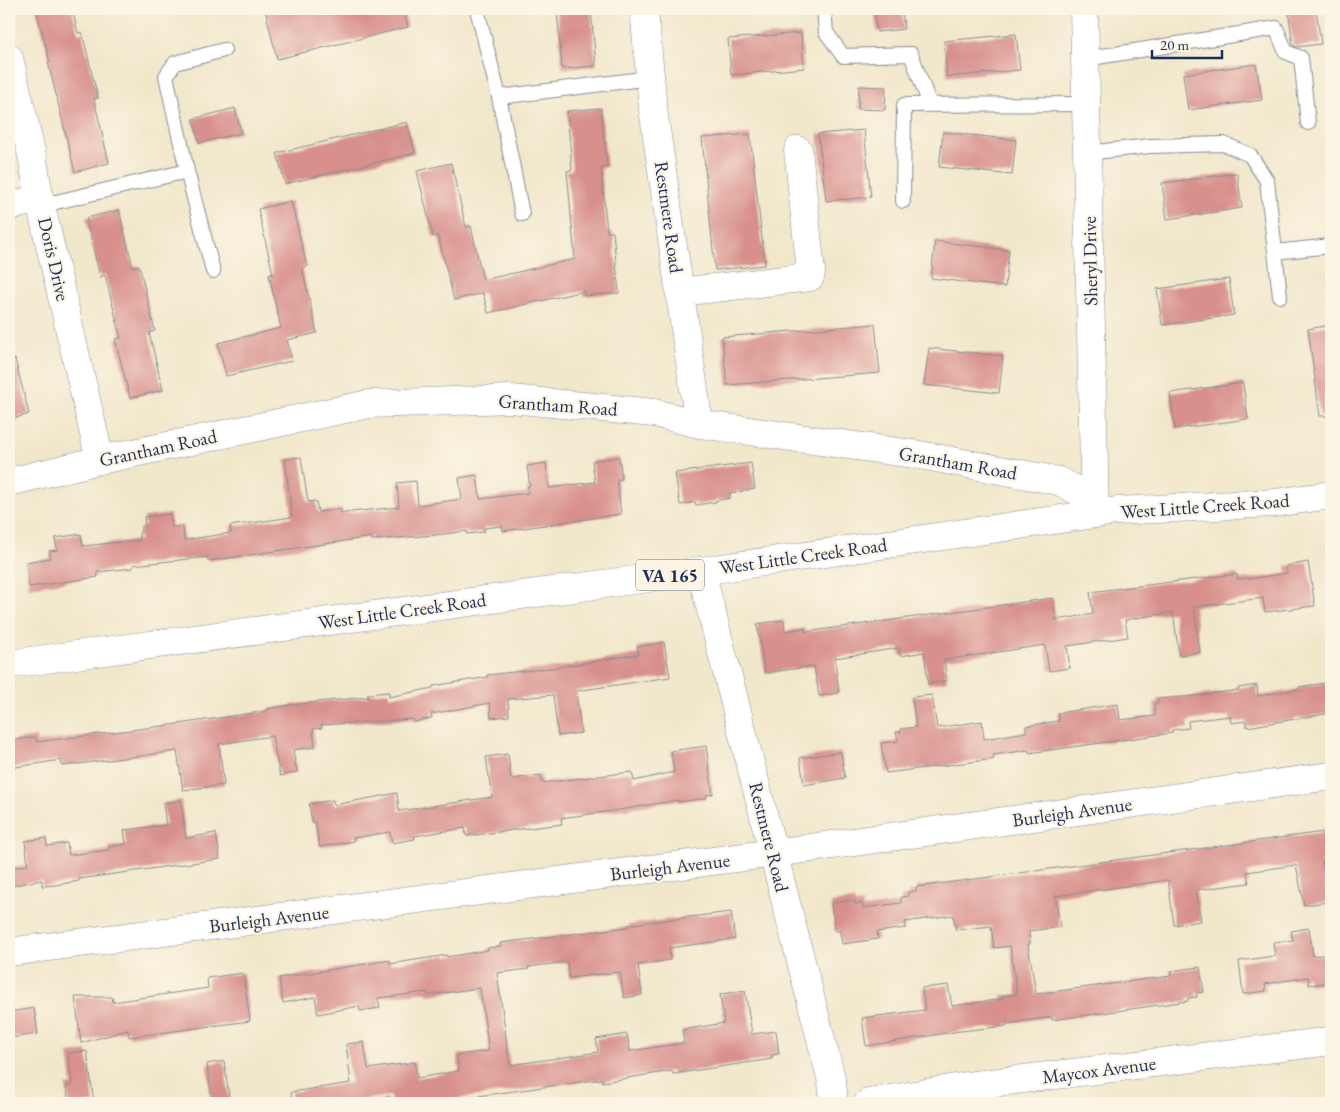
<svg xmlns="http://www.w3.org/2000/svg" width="1340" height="1112" font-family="'EB Garamond',serif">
<rect width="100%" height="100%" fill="#fcf5e5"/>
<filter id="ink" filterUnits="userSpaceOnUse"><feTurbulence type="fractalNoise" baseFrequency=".02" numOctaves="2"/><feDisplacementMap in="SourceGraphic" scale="10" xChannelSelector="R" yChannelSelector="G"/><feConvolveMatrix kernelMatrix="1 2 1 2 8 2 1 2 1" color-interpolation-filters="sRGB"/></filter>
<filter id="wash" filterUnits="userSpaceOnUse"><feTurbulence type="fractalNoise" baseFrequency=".0096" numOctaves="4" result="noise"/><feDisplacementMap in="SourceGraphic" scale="20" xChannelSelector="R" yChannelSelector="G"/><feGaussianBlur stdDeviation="1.12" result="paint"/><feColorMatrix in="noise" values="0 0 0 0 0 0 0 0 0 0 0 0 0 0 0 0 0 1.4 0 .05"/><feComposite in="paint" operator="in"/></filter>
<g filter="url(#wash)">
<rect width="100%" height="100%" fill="#f1e7cb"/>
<g id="blocks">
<!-- building -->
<path fill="#d8908c" d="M36,9H72L78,33L82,32L98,98L94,99L109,163L75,172L48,62H50Z
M265,9H403L408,27L277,59Z
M557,9H591L596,66L562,69Z
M874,9H902L904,29L877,32Z
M1288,9H1316L1321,44L1296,47L1293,45Z
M801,33L804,68L731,75L728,39Z
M1016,34L1020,70L947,77L944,41Z
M1256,64L1262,100L1188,110L1183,74Z
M859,86L886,87L885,110L858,109Z
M235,108L241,133L199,143L193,119Z
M601,108L607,167L601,168L607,232H613L619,293L584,296V291L488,313L483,293L454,300L438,236L433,237L417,171L451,163L466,227L471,226L483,280L575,259L567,171L572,170L567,111Z
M407,122L415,153L285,184L277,153Z
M864,130L871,197L826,201L818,134Z
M943,132L1016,140L1012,175L939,167Z
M750,134L765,265L715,270L702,138Z
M1237,173L1242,208L1167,219L1162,183Z
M291,201L307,267L302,268L317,333L287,340L292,361L226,376L218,343L281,328L269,275L273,274L258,209Z
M119,210L133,267L139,265L155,331L149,333L163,390L130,398L115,339L121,338L105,275L100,277L86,218Z
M935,241L1009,250L1005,287L931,278Z
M1229,279L1234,315L1162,325L1157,289Z
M875,324L880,373L727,385L722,337Z
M1331,325V416H1320L1308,329Z
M929,348L1003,356L999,393L924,385Z
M15,359L29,414L9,420V360Z
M1243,383L1248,419L1175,429L1170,393Z
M301,457L308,502L316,501L318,512L341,509V513L399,507L397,483L416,481L418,505L462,499L459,478L477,475L480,499L528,493L527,486H530L527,466L546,463L549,488L595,482L592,461L619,457L622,479L617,480L621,514L503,531L502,526L484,528V532L467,534V531L436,535L372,540V537L208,561V557L133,565V568L97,572L98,577L29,587L26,562L50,558V551L57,550L55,538L81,534L83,546L140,540L139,533L141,532V527L145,526L144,517L170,514L172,527L183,526L184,540L231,533L230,526L292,517L285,459Z
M751,463L755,489L730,493V498L715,501L716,502L696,505L695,502L680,505L675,473Z
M1308,562L1315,606L1265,612L1263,598L1194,607L1200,652L1179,655L1173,612L1125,620L1128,637L1067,646L1070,668L1049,671L1045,645L944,660L947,681L928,684L924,652L900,656L899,648L835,658L839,693L819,696L814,666L765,673L757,624L784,620L785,631L805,628V632L1053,598L1056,620L1093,614L1090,592L1237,574L1238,579L1249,578V579L1287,573L1286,566Z
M664,642L670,677L576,691L581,733L558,736L553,695L508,699L509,716L491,718L490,703L431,714L432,718L414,722L413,719L321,725L322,728L313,729L315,747L293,750L297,772L280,776L272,736L219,744L224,785L183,790L177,751L62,766L61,760L9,768V741L36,737L37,742L178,724L267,711V709L297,704L368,697V694L389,692V697L433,688V686L488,677L487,675L559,667L639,654L637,647Z
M1331,682V713L1247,727L1246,721L1231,723L1230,716L1188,721L1189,728L1172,730V733L1029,753V750L993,755L994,759L886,773L881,743L898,741L896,732H901V729L916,727L912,697L932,695L937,728L982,721L984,739L1026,732V726L1059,721L1058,713L1118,704L1120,720L1155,716L1154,703H1158L1157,699L1195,696L1239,690L1238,688L1257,685L1258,696L1299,689V687Z
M706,746L713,794L706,795L707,798L678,802V800L619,810L561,818L562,824L466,836L465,828L414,836L415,839L392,843L390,832L353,838L354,841L320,847L315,822L312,823L309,804L333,800L334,805L397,793L399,811L492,797L486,757L508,754L511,779L541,775L542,783L632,772L634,781L674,772L671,751Z
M841,752L845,778L804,785L800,758Z
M181,800L186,838L216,833L220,859L79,879V881L55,885L42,886V880L9,886V868L28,865L25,841L46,838L47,846L67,843L69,855L109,850V847L126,844L124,830L166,825L163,803Z
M1331,831V859L1322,860L1329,902L1304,905L1296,865L1247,872L1249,883L1196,890L1201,921L1174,925L1168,880L1055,896L1060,927L1029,931L1030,944H1028L1036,994L1171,976L1170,971L1200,967L1204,992L1196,993L1197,997L1188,998V1001L1052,1020V1017L1006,1024V1026L960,1031L866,1046L862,1018L925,1010L922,988L948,985L952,1006L1003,999L1002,996L1017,994L1010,946L994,948L991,926L956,930L953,915L905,922L906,928L877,932L878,939L842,944L840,931H835L831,903L854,900L855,904L862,903L863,908L901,903V897L908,896V892L916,891V887Z
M731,912L735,939L669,948L670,960L638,965L642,995L624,998L620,972L569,978L567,962L528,967L529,969L497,973L510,1065L598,1052L596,1039L627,1034L630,1051L684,1043L682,1030L724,1023L720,994L745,991L752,1034L776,1031L779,1054L772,1055V1059L673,1074L672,1071L602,1082V1079L427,1103H391L390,1096L354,1101V1103H292L291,1092L351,1083L346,1044L364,1042L368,1069L415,1062L417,1078L459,1071L457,1055L489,1051L480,988L428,995L427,992L378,998L380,1008L360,1011L359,1006L318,1014L315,997L283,1003L279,978L390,960V964L447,955V957L488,950V948L501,946L500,943L628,927V925L640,923Z
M1309,928L1313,956L1331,954V982L1309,985L1308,977L1265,984L1266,991L1243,994L1239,961L1275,956L1273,942L1293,940L1291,931Z
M243,973L250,1021L129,1037L128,1030L81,1043L75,997H112L113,1002L208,988L207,978Z
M34,1008L38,1034L9,1038V1012Z
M87,1051L94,1103H69L66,1086L72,1085L68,1053Z
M224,1061L230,1103H212L207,1064Z"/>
</g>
</g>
<g filter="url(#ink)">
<use href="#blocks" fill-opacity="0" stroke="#868b94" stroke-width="1"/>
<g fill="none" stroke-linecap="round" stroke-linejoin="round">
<!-- lane casing -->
<g stroke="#868b94" stroke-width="16">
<path id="lane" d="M477,9L499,97L522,214
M824,9L826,32L843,56L911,54L930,105
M1085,59L1276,28L1286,52L1301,58L1308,123
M499,97L650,78
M1087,153L1150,146L1224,144L1250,155L1267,181L1280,296
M903,201L904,105L1086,104
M40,202L52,203L187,171
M1275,252L1331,246
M213,271L187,171L166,76L175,63L224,50"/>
</g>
<!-- street casing -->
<g stroke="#868b94" stroke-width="29">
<path id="street" d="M644,9L653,109L699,424
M1084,9L1095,514
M9,58L33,160L40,202L100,460
M9,206L31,201L40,202
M680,292L810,277L811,272L798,150
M9,482L100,460L369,404L511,399L654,413L699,424L920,455L1059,481L1080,492L1095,514
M701,571L832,1082L834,1103
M9,952L774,853L1331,776
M868,1103L967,1086L1331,1041"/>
</g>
<!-- primary casing -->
<g stroke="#868b94" stroke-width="29">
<path id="primary" d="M9,664L701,571L1116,511L1275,503L1331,495"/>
</g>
<!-- lane -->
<use href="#lane" stroke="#fff" stroke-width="14"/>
<!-- street -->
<use href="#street" stroke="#fff" stroke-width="28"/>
<!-- primary -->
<use href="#primary" stroke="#fff" stroke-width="28"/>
</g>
</g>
<g text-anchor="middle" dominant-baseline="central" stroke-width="4.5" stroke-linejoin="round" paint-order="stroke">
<!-- shield labels -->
<rect fill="#fcf5e5" stroke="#5e6a86" stroke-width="1" x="636" y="559.5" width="68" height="31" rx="4"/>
<g font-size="18" font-weight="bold" fill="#1b2f5e">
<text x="670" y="575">VA 165</text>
</g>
<!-- street labels -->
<g font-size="19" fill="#1b2f5e" stroke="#fcf5e5">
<text transform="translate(669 217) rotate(82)">Restmere Road</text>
<text transform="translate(54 259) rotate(77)">Doris Drive</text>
<text transform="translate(1090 261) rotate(-91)">Sheryl Drive</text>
<text transform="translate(558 405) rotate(4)">Grantham Road</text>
<text transform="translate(158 448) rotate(-12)">Grantham Road</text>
<text transform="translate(958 463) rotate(10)">Grantham Road</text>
<text transform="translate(1205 506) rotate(-4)">West Little Creek Road</text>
<text transform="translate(803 556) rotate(-8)">West Little Creek Road</text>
<text transform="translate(402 611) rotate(-8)">West Little Creek Road</text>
<text transform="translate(1072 812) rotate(-8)">Burleigh Avenue</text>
<text transform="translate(769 837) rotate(76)">Restmere Road</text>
<text transform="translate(670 867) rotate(-7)">Burleigh Avenue</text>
<text transform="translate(269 919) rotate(-7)">Burleigh Avenue</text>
<text transform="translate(1099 1070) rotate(-7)">Maycox Avenue</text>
</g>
</g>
<!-- margin -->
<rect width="1340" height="1112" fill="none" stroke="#fcf5e5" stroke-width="30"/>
<!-- scale -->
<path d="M1152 50v8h70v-8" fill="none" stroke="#1b2f5e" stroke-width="2.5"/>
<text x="1160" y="50" font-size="15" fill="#1b2f5e" stroke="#fcf5e5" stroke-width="4" paint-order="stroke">20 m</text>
</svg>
